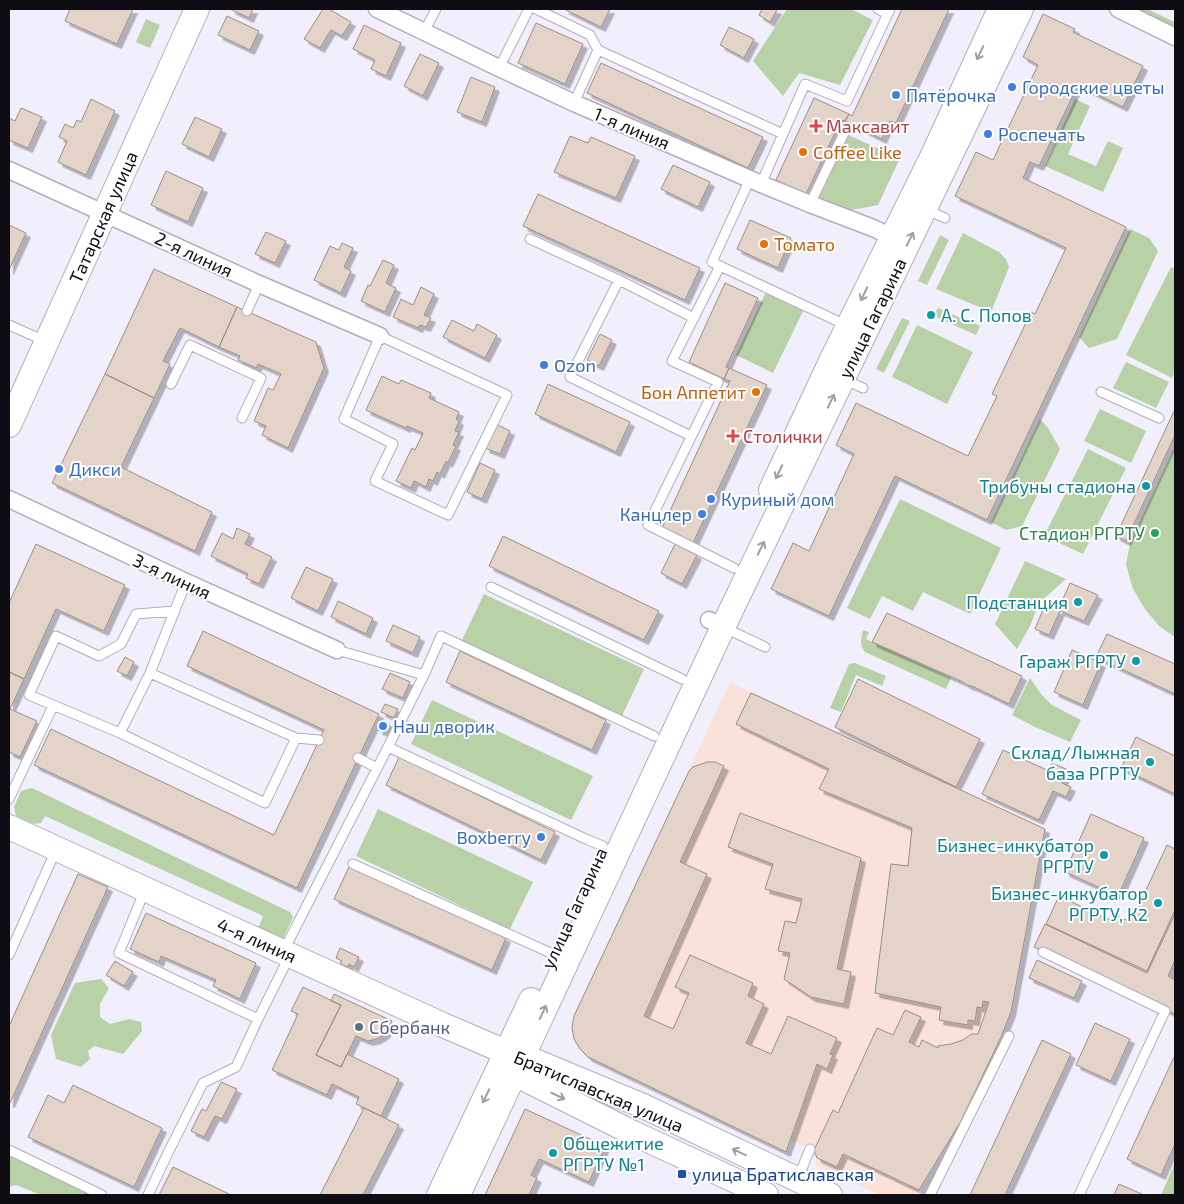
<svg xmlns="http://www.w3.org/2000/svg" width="1184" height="1204" font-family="'Exo 2',sans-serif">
<defs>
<filter id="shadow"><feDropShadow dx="4.5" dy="4.5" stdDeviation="0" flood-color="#0004"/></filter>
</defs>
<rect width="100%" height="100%" fill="#f2effd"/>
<!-- industrial -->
<path fill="#fae1da" d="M730,682L1045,829L1011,1012L1001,1037L961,1121L916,1195H880L815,1165L817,1158L814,1150L790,1140L786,1152L588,1057L580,1049L574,1039L572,1027L574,1016Z"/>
<!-- green -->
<path fill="#b8d1a6" d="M787,9H851L873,20L840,85L799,73L783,96L753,61Z
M1125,9H1147L1175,22V33Z
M146,19L160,25L150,48L136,42Z
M1075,99L1090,106L1068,154L1096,166L1108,141L1123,148L1103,192L1045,166Z
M848,135L900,158L878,205L846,211L819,198Z
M1130,229L1149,238L1158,251L1117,339L1089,348L1079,337Z
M963,233L999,252L1006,259L1009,267L991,312L936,289Z
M940,235L949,240L927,285L918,281Z
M1171,267L1175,269V371L1172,378L1126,355Z
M766,292L804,309L773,373L736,355Z
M938,308L980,326L976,335L934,316Z
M902,318L910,321L884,373L876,369Z
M917,325L973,352L947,404L892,377Z
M1126,362L1169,382L1156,408L1113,388Z
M1100,409L1146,431L1131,463L1084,441Z
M1040,419L1048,428L1060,449L1022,526L1006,530L991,522Z
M1175,446V637L1159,626L1145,609L1133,589L1126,565L1130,543Z
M1088,449L1126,468L1083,554L1044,536Z
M900,499L1001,548L970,614L923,592L913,611L882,596L870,619L847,608Z
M1025,561L1066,579L1039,603L1030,626L1017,649L995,624Z
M484,594L644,669L621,718L461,642Z
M863,630L869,632L866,639L951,678L946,689L865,652C859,645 861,639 863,630Z
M855,663L886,676L882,686L856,675L841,712L830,708L849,664Z
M1030,678L1041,694L1052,705L1081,720L1070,742L1035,727L1012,715Z
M432,700L593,776L571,820L411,744Z
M32,788L290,912L293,917L283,939L275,941L261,933L259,926L263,916L45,816L41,823L34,824L16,816L14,807L21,791Z
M378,809L533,882L510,929L356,856Z
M101,979L109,988L100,1004V1017L110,1024L129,1019L141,1022L142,1031L123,1054L94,1046L88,1051L90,1059L81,1067L56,1059L51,1035L75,983Z
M9,1156L93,1195H41L16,1185L9,1187Z
M1175,1163V1195H1161Z"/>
<!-- building -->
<path fill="#e3d3c8" stroke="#9c8d83" filter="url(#shadow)" d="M70,9H133L117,44L65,21Z
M230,9H253L249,18Z
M323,9H329L351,22L342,36L331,30L320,48L304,39Z
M564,9H610L601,27Z
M762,9H775L777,10L770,22L759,15Z
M902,9H949L896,123L890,121L882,139L845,121L849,114L852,116Z
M1043,14L1075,29L1073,32L1143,66L1123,107L1078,85L1039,166L1030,162L1023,178L1126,227L987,520L895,476L829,616L771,589L793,543L809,551L854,454L836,445L856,403L968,456L997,396L992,394L1031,312L1035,314L1066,248L955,196L976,152L993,160L1038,65L1023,57Z
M227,16L259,31L250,50L218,35Z
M536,23L583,44L565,84L518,63Z
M364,25L401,43L386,76L371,69L375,60L353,49Z
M729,27L754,39L744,58L720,45Z
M420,54L439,63L423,96L404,86Z
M601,63L763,137L748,168L587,93Z
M471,77L495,87L482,122L457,112Z
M814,98L849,114L845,121L841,120L806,194L776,180Z
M91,99L115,111L86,175L58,162L67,141L59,137L65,124L73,128L77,120L81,122Z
M21,108L42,117L28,148L9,140V118L15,121Z
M195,117L222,129L209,157L182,144Z
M570,136L588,143L591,137L635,156L616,198L554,172Z
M673,165L710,182L698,207L661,189Z
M166,171L203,188L188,222L151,205Z
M538,194L700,268L685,300L523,226Z
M750,220L791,238L778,268L737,249Z
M9,225L26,233L9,270Z
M266,232L286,241L275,263L255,254Z
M342,243L353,248L344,267L351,271L341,293L314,280L330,246L339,250Z
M383,260L394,265L386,283L396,288L385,312L361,301L368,285L370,286Z
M154,269L237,307L219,347L180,328L163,361L170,364L154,398L105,374Z
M725,283L758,298L726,367L729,368L724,379L689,362Z
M421,287L434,294L424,315L431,318L426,327L420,325L418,328L393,317L401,299L413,305Z
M237,307L316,342L324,368L288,448L262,435L266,426L254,421L268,388L273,390L281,374L258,364L256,368L238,360L240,356L219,347Z
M452,320L474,331L477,324L497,335L485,358L443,337Z
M600,334L612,340L599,366L587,360Z
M729,368L767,385L693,543L662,528L730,381L724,379Z
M105,374L154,398L121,467L212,512L195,551L52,483Z
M382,376L399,384L401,380L431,393L429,398L459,412L456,419L459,421L455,431L459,432L453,445L456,446L448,463L446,461L440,474L437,472L433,481L429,479L426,487L414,481L411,488L396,481L412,448L415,450L423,433L407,426L406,428L366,410Z
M548,384L630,422L616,452L535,414Z
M1175,409V435L1126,541L1116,536Z
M496,424L510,431L500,454L485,448Z
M480,463L495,470L482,499L467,492Z
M237,528L250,534L245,544L272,557L259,584L246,578L248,574L211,556L222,533L233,539Z
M503,536L659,611L644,640L489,566Z
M36,544L125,585L104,631L56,609L24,679L9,672V603Z
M675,544L697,555L682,584L661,573Z
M306,567L333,579L318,611L291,598Z
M1070,583L1098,595L1084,621L1058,610Z
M338,601L373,618L366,634L331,617Z
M1045,605L1060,611L1049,635L1035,629Z
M887,613L1022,676L1009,704L974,687L967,685L963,682L872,642Z
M393,625L420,637L413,653L386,641Z
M203,631L379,714L297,888L34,765L51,729L274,835L324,730L187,666Z
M1107,634L1175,664V694L1096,657Z
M1072,650L1101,663L1083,705L1054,692Z
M460,651L606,720L592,750L446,682Z
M125,657L134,662L127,676L117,671Z
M9,672L24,679L10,709L37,721L20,757L9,752Z
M390,673L410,682L403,698L382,689Z
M858,679L980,739L956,787L835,727Z
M751,693L1045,829L1011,1012L1001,1037L961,1121L919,1190L843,1154L837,1167L817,1158L814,1150L833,1110L838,1113L877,1028L893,1035L905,1010L921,1017L909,1042L919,1047L922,1040L938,1048V1046L951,1044L963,1040L971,1034H978L989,1002L983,1001L982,1008L977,1007L975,1021L968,1020V1025L939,1020L941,1007L875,993L891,864L908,866L912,828L819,789L829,769L736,724Z
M385,704L398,709L394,718L381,712Z
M383,720L388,723L384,732L378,730Z
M1136,737L1175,756V794L1121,768Z
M1003,750L1049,771L1052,763L1068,770L1062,783L1071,787L1066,797L1053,791L1039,820L982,794Z
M399,757L555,832L541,860L386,785Z
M707,762H715L724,766L680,862L707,874L644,1016L673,1029L689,993L675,987L690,955L753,983L748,996L764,1004L746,1043L771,1054L788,1016L837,1038L830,1054L833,1055L827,1069L817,1064L786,1152L588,1057L580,1049L574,1039L572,1027L574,1016L689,771L693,767Z
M740,813L861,858L837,969L851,972L844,1004L811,997L784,979L790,953L778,951L785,921L796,923L802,899L765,889L773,864L728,847Z
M1091,814L1144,838L1118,896L1065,872Z
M1167,845L1175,849V910L1147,971L1046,924L1059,896L1114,922L1117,916L1131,922Z
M349,867L506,938L492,970L334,899Z
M78,874L108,887L10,1103H9V1026Z
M146,913L256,963L240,999L213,986L216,980L161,956L159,962L130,949Z
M1175,914V960L1168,976L1175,980V1014L1034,947L1045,924L1147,973Z
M340,948L359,957L354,967L349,964L348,967L340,964L342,961L336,958Z
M1037,960L1082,981L1074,998L1029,978Z
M115,961L133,972L124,986L106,975Z
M303,987L341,1005L316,1055L341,1067L347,1054L399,1079L381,1116L356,1104L359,1097L332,1084L327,1095L272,1070L298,1014L291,1011Z
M334,994L392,1021L385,1034L377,1039L368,1041L356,1036L341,1067L316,1055L341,1005L331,1001Z
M1095,1023L1130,1039L1111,1081L1076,1065Z
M1042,1040L1071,1054L1005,1195H970Z
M1174,1057H1175V1144L1161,1175L1127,1159Z
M221,1082L237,1089L222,1119L215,1116L204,1137L191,1131L202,1109L206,1111Z
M73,1085L162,1128L134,1187L28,1137L48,1095L64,1103Z
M364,1108L399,1125L363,1195H320Z
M525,1109L605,1146L589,1182L539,1159L531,1175L537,1178L529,1195H485Z
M173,1167L229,1194L228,1195H159Z
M1119,1184L1144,1195H1114Z"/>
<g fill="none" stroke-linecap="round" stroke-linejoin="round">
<!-- lane casing -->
<g stroke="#b1adbe" stroke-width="11">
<path id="lane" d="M536,9L590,35L598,50L783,134
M878,9L888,14
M424,32L436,9
M499,68L529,9
M574,103L598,50
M761,184L805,84L847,101L890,9
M810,204L846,129
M927,210L945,218
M530,239L619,280L694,318
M720,266L712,262L750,179
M619,280L570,377L691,436
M247,311L259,284
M9,325L45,341
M380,336L507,395L448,515L375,481L393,444L344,419Z
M843,379L863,388
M171,384L190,345L261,378L242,418
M1101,392L1159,418
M734,568L648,525L718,382L672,361L720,266L848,326
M491,587L682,679
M175,611L136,614L121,644L99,656L56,636L29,695L120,733L265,803L296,738
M725,628L765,647
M337,650L424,675
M150,673L296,738L319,740
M120,733L150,673L186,582
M388,747L424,675L441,636L654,736
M358,758L377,768
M9,799L53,706
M353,864L553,954
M145,890L119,953L258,1019L290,955
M283,952L388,747L588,840L603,846
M1043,952L1165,1011L1079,1195
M9,955L56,850
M9,1150L102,1195
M798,1178L810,1149
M148,1195L168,1153L203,1083L236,1067L258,1019
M930,1195L1009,1036"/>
</g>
<!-- street casing -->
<g stroke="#b1adbe" stroke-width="19">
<path id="street" d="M377,9L499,68L574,103L761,184L810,204L873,228L892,237
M1118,9L1175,37
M9,170L259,284L380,336
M9,499L186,582L337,650
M709,620L723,626"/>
</g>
<!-- secondary casing -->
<g stroke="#b1adbe" stroke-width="26">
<path id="secondary" d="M9,425L197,9
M771,490L831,361L933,155L1000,9
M9,827L443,1025L506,1052L523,1056L643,1106L830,1195
M509,1061L515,1074L633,1133L766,1195
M439,1195L531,1000
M458,1195C547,1006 633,816 723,627C821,420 923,216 1021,9"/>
</g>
<!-- lane -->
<use href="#lane" stroke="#fff" stroke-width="9"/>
<!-- street -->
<use href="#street" stroke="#fff" stroke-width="16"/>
<!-- secondary -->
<use href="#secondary" stroke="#fff" stroke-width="24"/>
</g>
<!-- one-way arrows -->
<defs><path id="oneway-shaft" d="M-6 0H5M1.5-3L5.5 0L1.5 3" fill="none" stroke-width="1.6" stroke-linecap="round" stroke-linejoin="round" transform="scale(1.25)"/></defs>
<g stroke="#9f9ea1">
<use href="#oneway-shaft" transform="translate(980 53) rotate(115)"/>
<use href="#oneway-shaft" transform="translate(910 239) rotate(-64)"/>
<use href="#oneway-shaft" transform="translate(864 294) rotate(116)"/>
<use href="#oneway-shaft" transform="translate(831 401) rotate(-64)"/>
<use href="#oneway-shaft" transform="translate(779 472) rotate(115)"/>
<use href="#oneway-shaft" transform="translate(761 548) rotate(-64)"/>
<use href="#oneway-shaft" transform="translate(543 1012) rotate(-65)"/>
<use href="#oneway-shaft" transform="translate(486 1096) rotate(115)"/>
<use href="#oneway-shaft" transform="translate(558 1096) rotate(26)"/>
<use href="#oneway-shaft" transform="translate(739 1152) rotate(-155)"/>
</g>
<!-- markers -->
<g fill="#3f7fe0" stroke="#fefefe" stroke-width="2">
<circle cx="1012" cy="87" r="5"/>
<circle cx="896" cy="95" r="5"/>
<circle cx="988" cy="134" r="5"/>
<circle cx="544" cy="365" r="5"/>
<circle cx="59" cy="469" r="5"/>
<circle cx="711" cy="499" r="5"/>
<circle cx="702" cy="514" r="5"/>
<circle cx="383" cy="726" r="5"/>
<circle cx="541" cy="837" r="5"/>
</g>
<g fill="#e0444e" stroke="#fefefe" stroke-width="2">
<path d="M813.5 118.5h5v5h5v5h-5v5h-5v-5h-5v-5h5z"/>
<path d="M730.5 428.5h5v5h5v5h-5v5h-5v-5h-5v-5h5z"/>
</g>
<g fill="#e8710a" stroke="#fefefe" stroke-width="2">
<circle cx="803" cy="152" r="5"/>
<circle cx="764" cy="244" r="5"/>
<circle cx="756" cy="392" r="5"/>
</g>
<g fill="#0f9aa8" stroke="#fefefe" stroke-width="2">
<circle cx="931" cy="315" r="5"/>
<circle cx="1146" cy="486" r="5"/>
<circle cx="1078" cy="602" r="5"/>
<circle cx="1136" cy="661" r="5"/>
<circle cx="1150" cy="762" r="5"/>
<circle cx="1104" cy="855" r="5"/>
<circle cx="1158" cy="903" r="5"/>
<circle cx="553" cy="1153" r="5"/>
</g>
<circle fill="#2e9e5b" stroke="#fefefe" stroke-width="2" cx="1155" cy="533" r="5"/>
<circle fill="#5c6f8a" stroke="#fefefe" stroke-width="2" cx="359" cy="1027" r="5"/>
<rect fill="#1a4fb4" stroke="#fefefe" stroke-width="2" x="677" y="1169" width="10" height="10" rx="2.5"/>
<g text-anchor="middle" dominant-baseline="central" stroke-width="4" stroke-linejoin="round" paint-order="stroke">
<!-- shop labels -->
<g font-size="18" fill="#366cbe" stroke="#fefefe" text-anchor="start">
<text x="1022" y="87">Городские цветы</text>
<text x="906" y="95">Пятёрочка</text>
<text x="998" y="134">Роспечать</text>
<text x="554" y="365">Ozon</text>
<text x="69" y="469">Дикси</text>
<text x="721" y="499">Куриный дом</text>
<text x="692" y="514" text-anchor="end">Канцлер</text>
<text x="393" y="726">Наш дворик</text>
<text x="531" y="837" text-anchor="end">Boxberry</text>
</g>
<!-- health labels -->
<g font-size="18" fill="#be3a42" stroke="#fefefe" text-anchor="start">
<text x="826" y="126">Максавит</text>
<text x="743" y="436">Столички</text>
</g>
<!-- street labels -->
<g font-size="18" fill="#0f0d13" stroke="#fefefe">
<text transform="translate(632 128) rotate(23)">1-я линия</text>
<text transform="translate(103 217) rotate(-66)">Татарская улица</text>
<text transform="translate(194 254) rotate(25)">2-я линия</text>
<text transform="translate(872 318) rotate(-64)">улица Гагарина</text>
<text transform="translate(172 576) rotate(25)">3-я линия</text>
<text transform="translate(574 908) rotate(-65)">улица Гагарина</text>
<text transform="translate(257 940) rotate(24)">4-я линия</text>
<text transform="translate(599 1091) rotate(23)">Братиславская улица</text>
</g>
<!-- food labels -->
<g font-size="18" fill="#c56008" stroke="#fefefe" text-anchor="start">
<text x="813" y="152">Coffee Like</text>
<text x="774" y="244">Томато</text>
<text x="746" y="392" text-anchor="end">Бон Аппетит</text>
</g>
<!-- culture labels -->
<g font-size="18" fill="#0d838f" stroke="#fefefe" text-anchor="end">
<text x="941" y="315" text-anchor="start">А. С. Попов</text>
<text x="1136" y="486">Трибуны стадиона</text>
<text x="1068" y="602">Подстанция</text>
<text x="1126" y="661">Гараж РГРТУ</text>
<text x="1140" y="752">Склад/Лыжная<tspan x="1140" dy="21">база РГРТУ</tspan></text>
<text x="1094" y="845">Бизнес-инкубатор<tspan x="1094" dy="21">РГРТУ</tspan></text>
<text x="1148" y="893">Бизнес-инкубатор<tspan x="1148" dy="21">РГРТУ, К2</tspan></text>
<text x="563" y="1143" text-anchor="start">Общежитие<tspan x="563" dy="21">РГРТУ №1</tspan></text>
</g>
<!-- leisure labels -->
<g font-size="18" fill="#27864d" stroke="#fefefe" text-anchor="end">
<text x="1145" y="533">Стадион РГРТУ</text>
</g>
<!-- service labels -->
<g font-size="18" fill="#4e5e75" stroke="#fefefe" text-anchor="start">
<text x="369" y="1027">Сбербанк</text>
</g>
<!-- transit labels -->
<g font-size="18" fill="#164399" stroke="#fefefe" text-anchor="start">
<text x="692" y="1174">улица Братиславская</text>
</g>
</g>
<!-- border -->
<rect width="1184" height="1204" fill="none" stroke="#0f0d13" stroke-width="20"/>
</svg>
